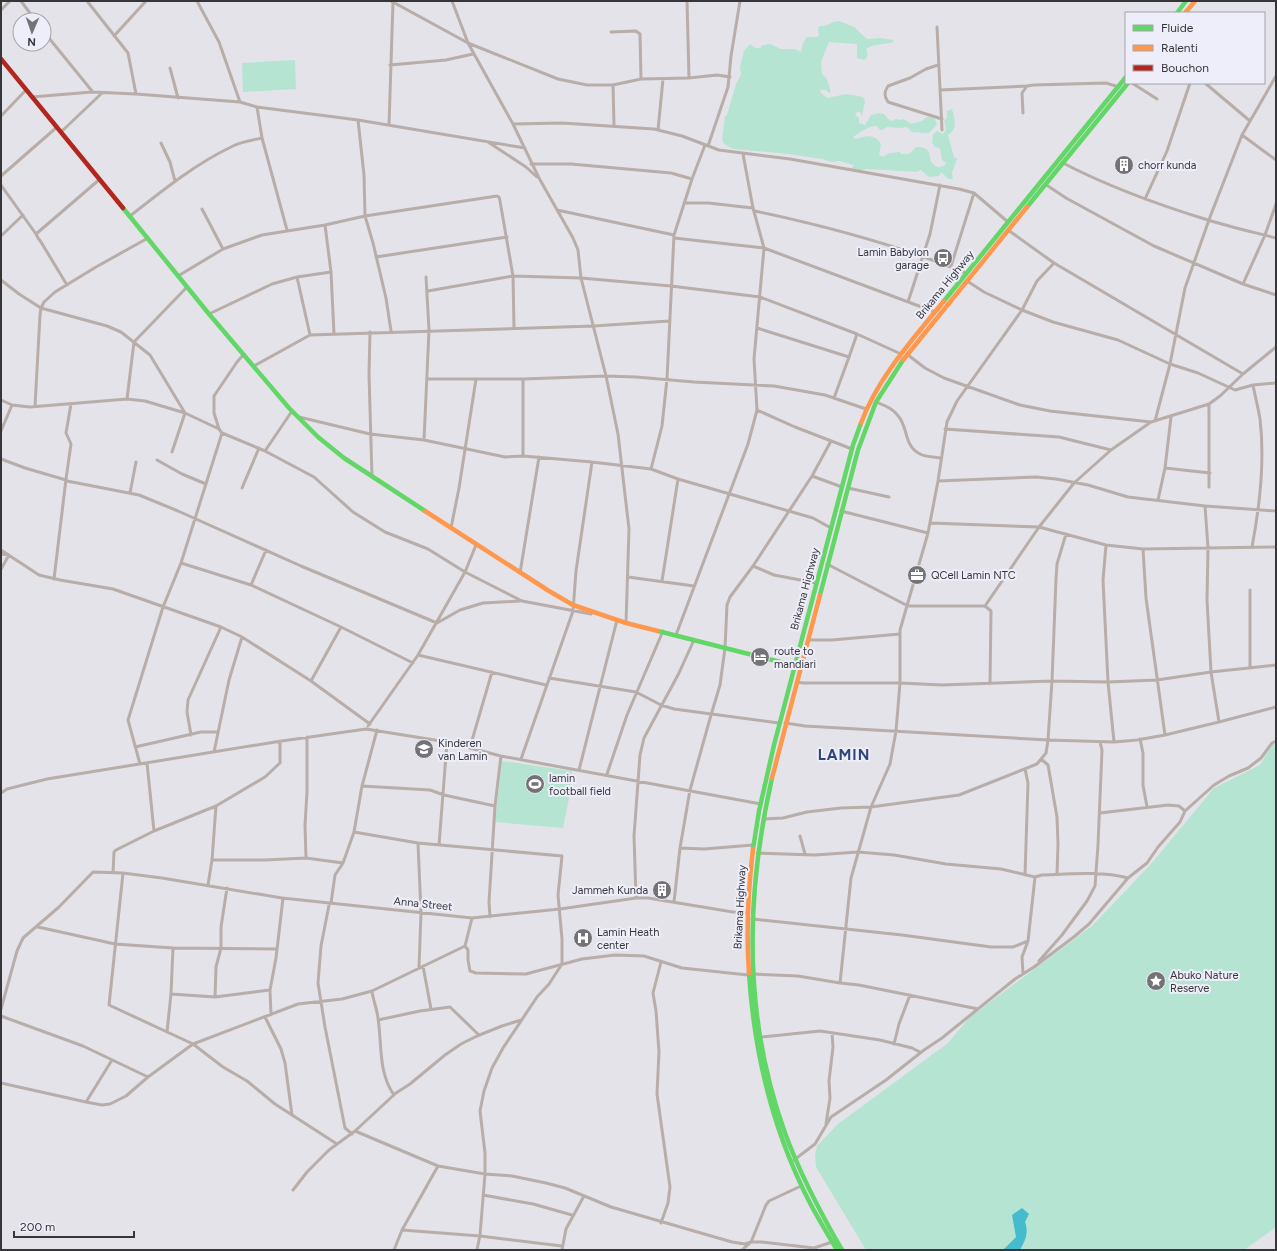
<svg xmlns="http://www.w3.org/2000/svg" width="1277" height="1251" font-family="Figtree,sans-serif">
<rect width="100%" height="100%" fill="#e3e3e9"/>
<!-- green -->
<path fill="#b6e4d2" d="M839,21L854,27L867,39L881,38L893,40V42C883,45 876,43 866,49C868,53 868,59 864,60L857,58V44L829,42L821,62L822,74L827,79L831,92L829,93L826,90H821L820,92L827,98L847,94L863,97L865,102L862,116L860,112H857L855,115L859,118V123L865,125L871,115L879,113L884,114L888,119L892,121L895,119L900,120L904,119L911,124L922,121L927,117L934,118L937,124L929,133L912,132L907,127L900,128L887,127L882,130H880L877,126C867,126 861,132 853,137L856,139C866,135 875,134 881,144L879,155L883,157L889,153L900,152L901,154H909L916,147C929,147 929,151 931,162C936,167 938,169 945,165L946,163L942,160L940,148L935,147L932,143L933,134L937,131L943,134C948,130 945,125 944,121L947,118V111L952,109C955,120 958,128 948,135L954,157L957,159L952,173L953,179H949L941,172L939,176L929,177L921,170L916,172L867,169L862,170H853L852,168L854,165L839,161L832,162L822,159L789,154L733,149L724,144L722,139L725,117L727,115L736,84L741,74L740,67L744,51L750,44L755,48H760L763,45L770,44L781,49H795L801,52C802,46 803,42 807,37H817L819,35L818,28L820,26C827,27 832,21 839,21Z
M295,60L296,89L243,92L242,63Z
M1276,743V1227L1244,1250H866L816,1167L815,1155L817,1146L838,1124L948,1043L970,1017L1092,926L1151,864L1214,788L1260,765L1272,745Z
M502,761L572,771L569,798L563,828L495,822Z"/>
<!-- water -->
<path fill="#44bccd" d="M1022,1208L1029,1214L1025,1222C1029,1233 1025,1241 1020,1250H1003L1016,1237L1012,1215Z"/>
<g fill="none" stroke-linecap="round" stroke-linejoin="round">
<!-- street -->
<path stroke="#b8ada9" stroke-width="3" d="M21,1L35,20
M87,1L128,53L136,94
M197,1L219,42L240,102
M391,1L468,43L558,79L587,85H613L641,79L689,78L717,75L730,77
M452,1L468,43L513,124L539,178L573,238L578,250L581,278L606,376L618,434L629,529L626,623
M687,1L689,78
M1,10L10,1
M937,27L942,130
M44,32L92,91
M611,32L636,31L640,34L641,79
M114,36L146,1
M390,65L446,60L473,54
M938,65L926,69L910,78L888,86C884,92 884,96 888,102L942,119
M170,68L178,98
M1132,83L1157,99
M1205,83L1250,121
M613,85L614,126
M940,90L1027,86
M32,97L92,92L136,94L240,102L257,107L358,120L525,148
M257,107L262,138L287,230
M1023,113L1022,93L1027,86L1034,85L1106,83L1119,87
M1,116L26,90
M358,120L364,175L365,216L373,243L386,298L391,331
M513,124L562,123L654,129L682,136L719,150L790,159L959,189L974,193L1008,222
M389,125L393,2
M658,130L663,79
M61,132L102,93
M1242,135L1276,160
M488,142L526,167L537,177
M161,143L170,162L175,181
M708,146L728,87L731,56L740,1
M1063,163C1109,187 1159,205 1208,220C1230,227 1253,232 1276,238
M531,164H571L671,173L692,179
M1,176L57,127
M1045,184L1066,198L1154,246L1243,284L1276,295
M1,185L36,234L38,238L41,242L67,285
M1145,199L1167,151L1190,83
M684,203H708L753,208
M202,209L223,249
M557,210L674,235
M755,211C826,226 898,245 966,273
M130,216C163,190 195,164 233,146C241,142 253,140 262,138
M325,225L331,272L334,334
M1008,230L1054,263L1243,374
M36,234L100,179
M1,236L23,215
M674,238L764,248L935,312
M376,257L507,237
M951,266L974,193
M178,276L223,249L262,235L325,225L365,216L497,196L499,197L500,201L513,276L514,328
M297,277L310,335
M1,280L19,294L41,308L107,326L121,332L150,355L185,413L172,452
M967,281L984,292L1022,310L1053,322L1118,340L1170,364L1198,373L1235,390L1253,385L1276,383
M1243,284L1265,235L1276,204
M428,291L513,276L581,278L671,286L760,297L857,334L901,354
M908,302L930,234L940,185
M209,314L272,284L297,277L331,272
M757,328L849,357L834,398
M370,332L369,374L372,477
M908,355L925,368L944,378L1020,405L1050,411L1151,422
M849,357L857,334
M254,366L310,335L594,326L669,321
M427,379H523L606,376L636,377L694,382L774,386L825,395L866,409
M127,399L134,342L187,287
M1,400L12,405L30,407L127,399L145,401L185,413L219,429L222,433L265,451L314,477L353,512L385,532L428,549L465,572L522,601L591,614
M876,402C885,406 893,408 899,417C908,428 904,446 920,454C925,457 935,457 941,458
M71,404L66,433L71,444L66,479L67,481L139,495L178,511L301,566L437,623L460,610L483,603L520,601
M1209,404V487
M35,406L40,315L41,308L44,302L55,292L96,267L148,238
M757,410L795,427L852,449
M299,417L370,434L424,440L505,457L523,456L592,462L651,469L678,479L813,518L831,528
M1155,421L1170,364L1185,288L1210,217L1242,135L1276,76
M219,429L214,413V396L237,362L244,354
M945,429L1059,437L1111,450
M1,431L12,405
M424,440L429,330L426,277
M265,451L292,411
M523,456V379
M1,459L25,468L66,480
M157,460L182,474L206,484
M1165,468L1210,473
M651,469L662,426L667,379L674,235L692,179L705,145
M812,476L842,487
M938,481L1036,477L1056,479L1088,485L1128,497L1205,506
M242,488L259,448
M848,488L889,497
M130,493L136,462
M1158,500L1165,468L1171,417
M841,511L928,533
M930,523L1039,527L1106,545L1143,549L1276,547
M451,528L459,488L476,379
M1106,545L1103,580L1108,682L1114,742
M1252,547C1260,505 1265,461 1260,419C1258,407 1255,396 1253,385
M1143,549L1146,598L1165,735
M1,550L39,575L60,580L113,589L221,627L242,637L311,681L370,724
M1,554L9,555L1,569
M181,563L251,585L341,627L413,663
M827,564L908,606H985L991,611L990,683
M753,566L774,575L816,583
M520,573L539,457
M628,577L694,586
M54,579L66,479
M662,581L678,479
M251,585L266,550
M985,606L1039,527L1074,483L1111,450L1151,422L1209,404L1220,396L1243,374L1276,347
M676,635L748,444L757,410L754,359L764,248L753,208L743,154
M808,640H832L900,634
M418,655L546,685
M1250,668V590
M549,678L636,692L661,705L674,709L779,723
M311,681L341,627
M797,682L803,683H900L942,685L1052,681L1108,682L1157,680L1211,672L1276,665
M1219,722L1211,672L1207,600L1208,548L1205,506L1276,511
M785,723L805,726L1048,740L1114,742L1137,740L1165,735L1219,722L1276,707
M368,726L418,655L465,572L476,545
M191,735L187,712L188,700L221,627
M1140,739L1143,753V785L1147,807
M135,747L201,732H218
M470,747L492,672
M214,752L229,680L242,637
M521,759L573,611L576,571L592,462
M1041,759L1048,765L1057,817L1058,844L1057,874
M147,763L154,831
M140,764L128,720L163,607L181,563L222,433
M1025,769L1028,783L1025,875
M579,770L617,620
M607,774L627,715L663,631
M362,786L430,790L444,795L495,806
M1,793L7,789L47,779L275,742L366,729L447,742L501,756L761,804
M1100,813L1168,805L1179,806L1185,811
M763,819L783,818L807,812L841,808L871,807L959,795L1037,764L1046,753L1048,740L1052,681L1056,579L1057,564L1066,534
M354,832L418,843L562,856L558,895L562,939V964L549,984L537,997L503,1048L492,1068L484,1091L480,1111L485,1153V1174L480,1235L477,1250
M800,836L805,854
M418,843L421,913L419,968
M439,845L447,742
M680,848L704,849L753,845
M757,853L815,855L858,852L894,855L946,864L1001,869L1035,877L1042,875C1070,874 1101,871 1128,878
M306,858L305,825L307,792V737
M212,860H265L306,858L343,863
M113,873L114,852L116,850L154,831L216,806L265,777L280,763V741
M123,873L109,1005L193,1044L223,1067L247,1081L275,1104L337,1144
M208,885L212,860L216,806
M636,898L634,836L640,755L644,738L678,675L694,640
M674,902L680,848L690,790L711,715L720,685L725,648L727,605L730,597L753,566L812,476L831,441
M490,917L489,902L495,806L501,756
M752,919L902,935L991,947H1013L1028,941
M38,927L115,944L173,948L277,949
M465,946L468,950V960L470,971L476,973L526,974L582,959L615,955L644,956L682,968L748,975
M1039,961L1062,935L1087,901L1095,886L1098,845L1102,750L1100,742
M423,966L431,1009
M753,974L798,976L840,983L851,878L871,807L890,764L896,731L900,683V630L928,533L938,481L947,422L957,401L1022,310L1037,281L1054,263
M1023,974L1022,957L1028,941L1035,877
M840,983L859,985L978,1009
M372,991C373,1000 377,1009 378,1018C382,1043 378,1073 394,1095
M171,994L215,997L270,990
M215,997L216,967L221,948V927L227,888
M1,1009L17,951L23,938L59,907L93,872L123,873L162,878L282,898L472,918L560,909L636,898H648L733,912L748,913
M271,1015L270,990L276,958L283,898
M1,1016L83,1046L148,1077
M265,1017L281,1049L285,1063L292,1115
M378,1020L420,1011L450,1007L479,1035
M167,1032L171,994L173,948
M761,1037L820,1031L880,1040L912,1048L920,1052
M894,1044L899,1024L910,995
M1,1083L86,1102L102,1105L110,1104L126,1096L148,1077L193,1044L298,1004L342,999L372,991L465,946L472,918
M86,1102L112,1060
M826,1124L830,1098L829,1081L833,1047L832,1033
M355,1131L438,1166L485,1174L512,1176L546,1183L565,1188L611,1207L732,1242L745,1244L751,1242H761L814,1248L832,1242
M352,1134L345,1128L325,1027L318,983L321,946L329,905L331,903L335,875L343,863L354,832L362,786L377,730
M794,1160L815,1144L831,1117L886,1080L924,1050L942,1038L1015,979L1034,967L1075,936L1089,924L1128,878L1147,863L1158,847L1180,822L1185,811L1214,785L1229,776L1248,768L1261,758L1272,743L1276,741
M293,1190L307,1172L329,1150L355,1131L396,1093L410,1084L445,1055L461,1044L477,1036L502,1026L521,1020
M483,1195L533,1204L572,1215
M661,1223L668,1203L670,1187L657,1094L659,1052L656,1011L653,993L661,962
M402,1230L480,1236L562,1246
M394,1250L402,1230L438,1166
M562,1250L566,1229L584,1196
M742,1250L751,1242L766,1205L769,1201L801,1186"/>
<!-- fast -->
<path stroke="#63d668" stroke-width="4.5" d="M1177,13L1186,1
M1027,207L1128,83
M123,208L209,314L289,408L318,437L344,458L425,511
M944,301L1126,77
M820,595L858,450L876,402L903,360
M658,631L796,666
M772,778C745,897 743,1017 785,1133C800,1174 820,1212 842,1250
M753,849L759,811L774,745L853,445L861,423
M749,973C754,1053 774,1134 811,1205C819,1220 828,1235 837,1250"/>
<!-- slow -->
<path stroke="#ff974d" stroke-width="4.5" d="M1185,13L1195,1
M903,360L1027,207
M861,423C878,377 913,339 944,301
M425,511L549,591L573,605L626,623L658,631
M772,778L820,595
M749,973C746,931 748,891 753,849"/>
<!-- jam -->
<path stroke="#b3261e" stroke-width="4.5" d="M1,59L123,208"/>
</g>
<!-- icons -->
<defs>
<g id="building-disc" transform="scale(1)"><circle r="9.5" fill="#737377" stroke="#eeeefa"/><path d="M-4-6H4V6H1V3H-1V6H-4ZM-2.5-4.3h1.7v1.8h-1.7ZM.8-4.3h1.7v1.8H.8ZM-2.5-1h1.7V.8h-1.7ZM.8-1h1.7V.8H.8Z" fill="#fff"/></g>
<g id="bus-disc" transform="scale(1)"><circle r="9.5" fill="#737377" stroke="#eeeefa"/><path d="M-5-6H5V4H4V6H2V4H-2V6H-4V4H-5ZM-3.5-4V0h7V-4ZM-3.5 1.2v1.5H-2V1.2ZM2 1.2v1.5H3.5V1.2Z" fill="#fff"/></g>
<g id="office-disc" transform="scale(1)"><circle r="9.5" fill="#737377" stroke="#eeeefa"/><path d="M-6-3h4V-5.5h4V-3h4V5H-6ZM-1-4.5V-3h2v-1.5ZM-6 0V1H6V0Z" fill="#fff"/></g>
<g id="hotel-disc" transform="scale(1)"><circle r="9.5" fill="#737377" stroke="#eeeefa"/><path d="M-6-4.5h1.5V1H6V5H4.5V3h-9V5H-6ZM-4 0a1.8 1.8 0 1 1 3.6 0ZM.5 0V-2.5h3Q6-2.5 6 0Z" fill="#fff"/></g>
<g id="school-disc" transform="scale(1)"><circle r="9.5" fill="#737377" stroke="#eeeefa"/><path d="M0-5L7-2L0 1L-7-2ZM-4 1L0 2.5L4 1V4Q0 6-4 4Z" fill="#fff"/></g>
<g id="stadium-disc" transform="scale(1)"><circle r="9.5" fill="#737377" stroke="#eeeefa"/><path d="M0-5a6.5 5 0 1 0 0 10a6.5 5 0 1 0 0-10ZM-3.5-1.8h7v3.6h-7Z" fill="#fff"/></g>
<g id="hospital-disc" transform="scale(1)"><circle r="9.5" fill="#737377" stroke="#eeeefa"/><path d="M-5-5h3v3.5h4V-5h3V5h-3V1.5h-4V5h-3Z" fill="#fff"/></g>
<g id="sight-disc" transform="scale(1)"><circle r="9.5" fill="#737377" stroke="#eeeefa"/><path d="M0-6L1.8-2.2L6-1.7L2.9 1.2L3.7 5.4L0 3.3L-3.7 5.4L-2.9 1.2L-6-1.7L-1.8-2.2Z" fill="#fff"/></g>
</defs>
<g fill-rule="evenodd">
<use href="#building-disc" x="1124" y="165"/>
<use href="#bus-disc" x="943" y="258"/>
<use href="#office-disc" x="917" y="575"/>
<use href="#hotel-disc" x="760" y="657"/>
<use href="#school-disc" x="424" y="749"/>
<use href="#stadium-disc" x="535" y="784"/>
<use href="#building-disc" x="662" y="890"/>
<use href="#hospital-disc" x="583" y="938"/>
<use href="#sight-disc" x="1156" y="981"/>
</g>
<g text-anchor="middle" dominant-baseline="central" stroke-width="4" stroke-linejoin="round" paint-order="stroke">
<!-- poi labels -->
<g font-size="11" fill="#36363a" stroke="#eeeefa" text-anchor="start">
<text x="1138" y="165">chorr kunda</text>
<text x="929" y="252" text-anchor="end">Lamin Babylon<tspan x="929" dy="13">garage</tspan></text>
<text x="931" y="575">QCell Lamin NTC</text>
<text x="774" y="651">route to<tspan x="774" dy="13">mandiari</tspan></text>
<text x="438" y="743">Kinderen<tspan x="438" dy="13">van Lamin</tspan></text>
<text x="549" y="778">lamin<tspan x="549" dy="13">football field</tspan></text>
<text x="648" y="890" text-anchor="end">Jammeh Kunda</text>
<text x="597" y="932">Lamin Heath<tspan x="597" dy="13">center</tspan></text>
<text x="1170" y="975">Abuko Nature<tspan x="1170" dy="13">Reserve</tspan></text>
</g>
<!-- street labels -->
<g font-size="11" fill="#36363a" stroke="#eeeefa">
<text transform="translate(945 285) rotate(-51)">Brikama Highway</text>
<text transform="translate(805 589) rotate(-75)">Brikama Highway</text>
<text transform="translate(423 904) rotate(6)">Anna Street</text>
<text transform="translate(740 907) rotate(-87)">Brikama Highway</text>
</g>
<!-- district labels -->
<g font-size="15" font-weight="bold" letter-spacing="1" fill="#2d447d" stroke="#eeeefa">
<text x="844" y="755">LAMIN</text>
</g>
</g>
<!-- border -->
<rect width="1277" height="1251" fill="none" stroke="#36363a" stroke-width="4"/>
<!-- legend -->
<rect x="1125" y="12" width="140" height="72" fill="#eeeefa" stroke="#a4a4ad"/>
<rect x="1133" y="25" width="20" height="6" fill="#63d668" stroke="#a4a4ad"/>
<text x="1161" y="32" font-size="12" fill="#36363a">Fluide</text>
<rect x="1133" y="45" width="20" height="6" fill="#ff974d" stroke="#a4a4ad"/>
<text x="1161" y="52" font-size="12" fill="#36363a">Ralenti</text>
<rect x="1133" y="65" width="20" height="6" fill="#b3261e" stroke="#a4a4ad"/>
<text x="1161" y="72" font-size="12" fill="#36363a">Bouchon</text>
<!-- north arrow -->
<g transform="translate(32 32) rotate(182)"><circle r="19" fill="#eeeefa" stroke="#a4a4ad"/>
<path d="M0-3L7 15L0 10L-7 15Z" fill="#737377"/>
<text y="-6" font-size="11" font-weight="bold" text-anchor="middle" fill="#36363a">N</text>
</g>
<!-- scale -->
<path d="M14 1231v6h120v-6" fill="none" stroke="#36363a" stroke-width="2"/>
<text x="20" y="1231" font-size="12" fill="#36363a" stroke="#eeeefa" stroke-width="3" paint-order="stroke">200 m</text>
</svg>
